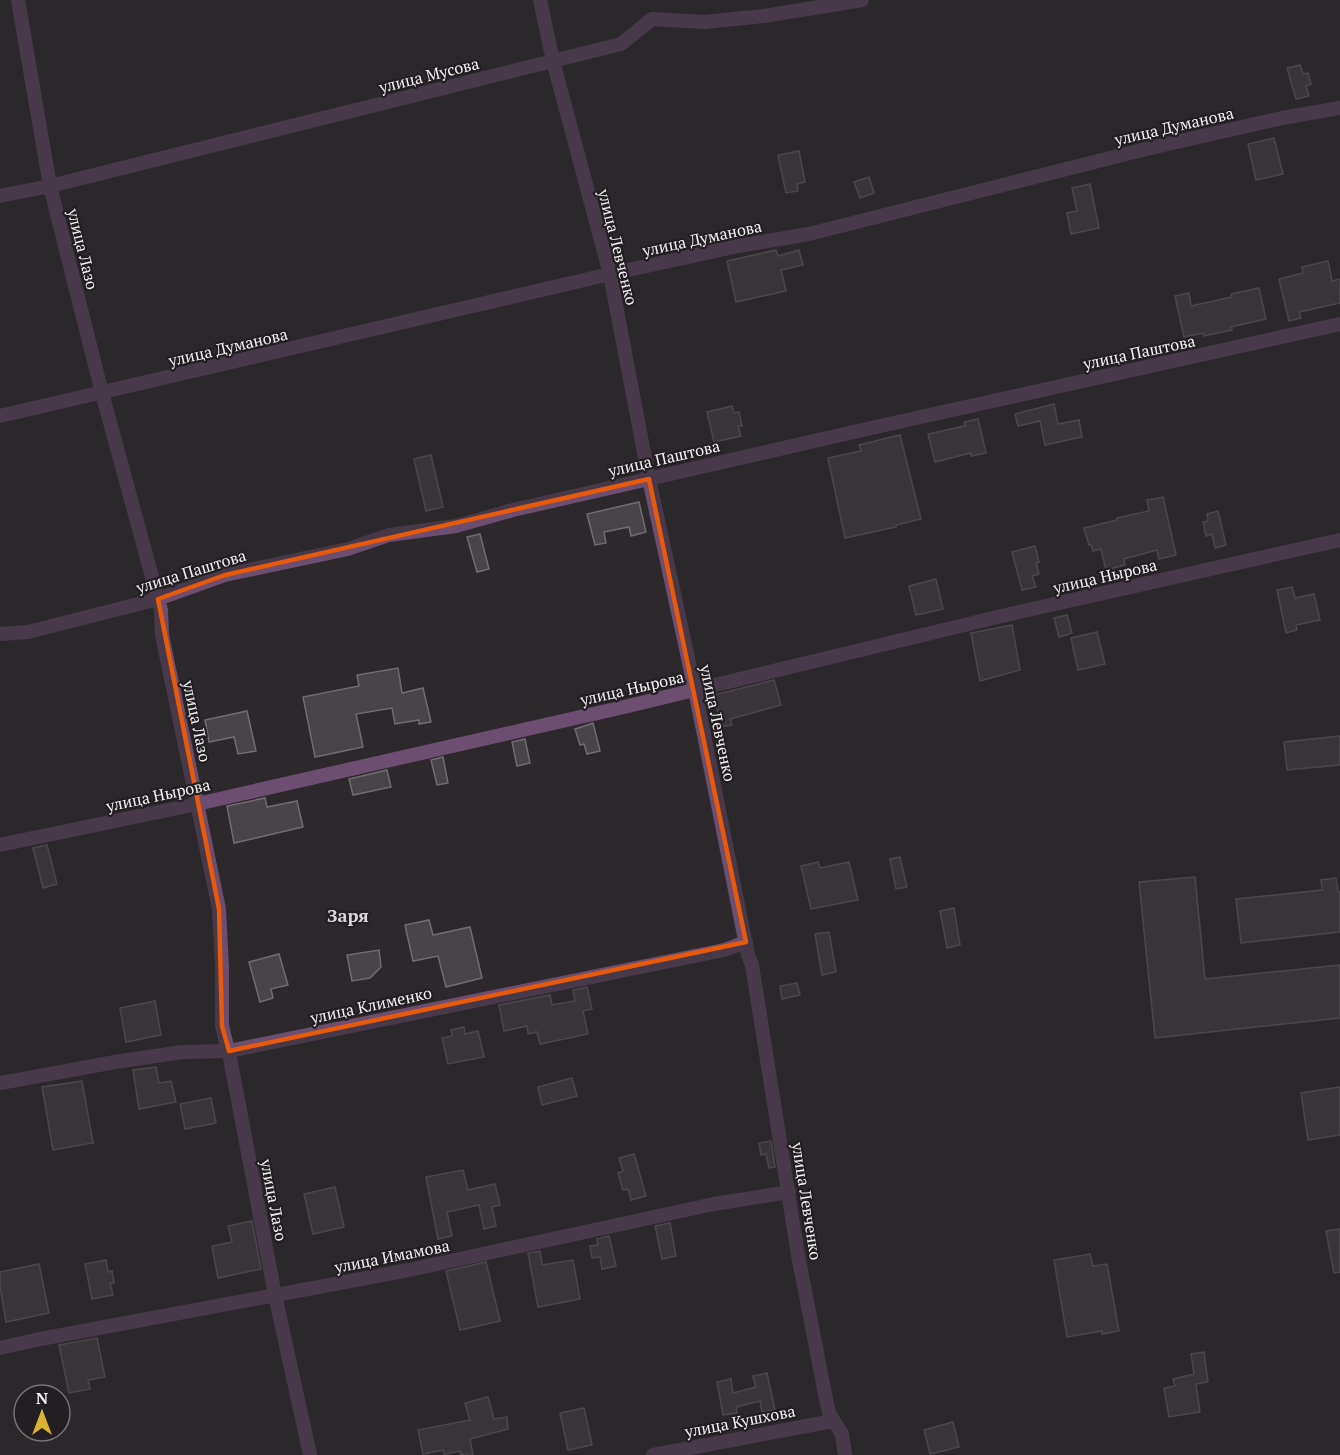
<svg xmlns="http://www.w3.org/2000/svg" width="1340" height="1455" font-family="'PT Serif',serif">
<rect width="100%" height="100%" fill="#2c282c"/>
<!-- building -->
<path fill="#494449" stroke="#716c72" stroke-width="1.5" d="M1300,65L1303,74L1308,73L1311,84L1306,86L1309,96L1296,99L1287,68Z
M1274,138L1283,174L1256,180L1248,144Z
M799,151L805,182L797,184L798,191L786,193L778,155Z
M869,177L874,193L860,198L854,182Z
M1090,184L1099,228L1071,234L1067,213L1077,211L1072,188Z
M776,250L778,256L799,250L803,265L781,270L786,291L736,302L727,261Z
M1328,261L1332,281L1340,279V303L1299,312L1301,318L1289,321L1279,279L1303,273L1302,267Z
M1259,288L1266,319L1231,327L1232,330L1204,336L1203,333L1184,337L1175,296L1189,293L1191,306L1232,297L1231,294Z
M1054,404L1058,424L1079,420L1082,437L1045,445L1040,421L1018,426L1015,414Z
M732,406L734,413L739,412L742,426H738L741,436L714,442L707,412Z
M978,419L986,453L971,456V453L935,462L928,434L965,426L964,422Z
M900,435L921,519L896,525V527L845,538L828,458L861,451L859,445Z
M431,455L443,507L426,511L414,459Z
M1163,497L1176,555L1159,559L1157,550L1124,559L1125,565L1106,570L1101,549L1093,551L1091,545H1089L1084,528L1117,520V518L1149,511L1147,500Z
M639,502L646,532L631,536L629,527L604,532L606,543L595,545L587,514Z
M1218,511L1226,545L1215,548L1212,534L1206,536L1203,522L1208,521L1207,514Z
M480,534L489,569L477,572L467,537Z
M1035,546L1039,562L1036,563L1039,574L1032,576L1036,587L1022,590L1012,552Z
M936,579L943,609L916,615L909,586Z
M1292,587L1295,598L1314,594L1320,620L1296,625L1297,630L1286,633L1277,590Z
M1067,615L1072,633L1059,637L1054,618Z
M1012,625L1020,670L980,681L971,633Z
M1097,632L1105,664L1078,670L1071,638Z
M398,668L402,693L423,688L431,722L419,724V720L395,724L392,708L356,714L363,747L315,757L303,697L359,686L357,675Z
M774,680L781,705L730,719L732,725L721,727L714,695Z
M247,711L256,751L238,754L234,737L209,742L205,720Z
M593,723L600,751L587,754L584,744L580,745L575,729Z
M1340,736V765L1287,770L1284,742Z
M525,739L530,763L517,766L512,742Z
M443,757L448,783L437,785L431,760Z
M387,770L391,787L353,795L349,779Z
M265,798L267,807L297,801L303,827L234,843L227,806Z
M47,845L57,884L43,888L33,848Z
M900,857L907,887L896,889L890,859Z
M818,862L820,868L849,862L858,900L811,909L801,866Z
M1195,877L1205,979L1340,965V1018L1155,1038L1139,882Z
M1336,878L1338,892H1340V932L1241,943L1236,899L1322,890L1321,880Z
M954,908L960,945L947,948L940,911Z
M429,920L433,935L470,927L482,978L446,987L438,956L413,961L405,925Z
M829,932L836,972L822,975L815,934Z
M379,950L381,967L370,978L352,981L347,955Z
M279,954L288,985L271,989L273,998L260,1002L249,962Z
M797,983L800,995L782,999L780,986Z
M587,987L592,1009L583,1011L588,1034L540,1044L537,1032L528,1034L527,1026L504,1031L499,1005L550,995L552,1005L575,1001L573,990Z
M155,1001L161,1035L126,1042L120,1008Z
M464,1027L465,1034L478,1031L484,1057L448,1064L442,1038L452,1036L451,1030Z
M156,1067L159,1083L171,1081L176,1102L139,1109L133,1070Z
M572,1078L577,1096L542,1105L538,1087Z
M82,1081L93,1143L53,1150L42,1087Z
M1340,1087V1135L1308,1140L1301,1093Z
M211,1098L216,1123L185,1129L180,1104Z
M771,1141L775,1167L769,1168L766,1154L761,1155L759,1143Z
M634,1154L646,1196L631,1200L628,1189L623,1190L618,1173L623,1171L619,1158Z
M463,1170L468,1190L495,1184L500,1205L492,1207L496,1226L484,1229L479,1205L447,1212L452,1236L438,1239L426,1177Z
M335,1187L344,1227L313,1234L304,1194Z
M252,1221L261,1269L218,1278L212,1246L232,1242L228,1226Z
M670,1223L676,1256L662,1259L655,1226Z
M1340,1229V1272L1334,1273L1326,1231Z
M609,1236L616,1266L602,1269L600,1257L592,1258L590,1246L598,1245L597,1239Z
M540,1251L542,1265L573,1260L580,1299L538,1307L528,1253Z
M1090,1254L1093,1266L1107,1264L1119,1331L1102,1334V1331L1067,1337L1054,1260Z
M106,1260L108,1272L112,1271L114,1283H110L113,1295L92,1299L85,1264Z
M486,1262L500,1321L460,1330L446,1271Z
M39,1264L49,1313L6,1322L0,1286V1272Z
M97,1338L105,1377L88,1380L90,1389L69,1393L59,1345Z
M1204,1352L1208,1382L1196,1384L1200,1412L1169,1417L1164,1388L1175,1386L1173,1379L1194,1374L1191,1354Z
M767,1373L775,1410L762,1412L760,1401L736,1407L737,1413L723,1415L717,1382L731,1379L733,1393L756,1387L753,1376Z
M488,1397L494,1419L507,1417L508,1429L470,1439L473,1455H461L460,1451L444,1454L443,1450L423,1454L418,1430L470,1420L465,1403Z
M584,1408L592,1445L568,1450L560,1413Z
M953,1422L959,1447L930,1454L924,1430Z"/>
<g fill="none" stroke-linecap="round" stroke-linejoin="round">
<!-- minor -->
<path stroke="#6c4e70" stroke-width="14" d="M18,0L50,186L102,393L161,610L162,635L219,909L222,967V1026L230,1058L275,1295L310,1455
M540,0L553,61L610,274L649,479L695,690L748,955L752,965L798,1255L825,1394L829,1413L842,1434L845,1455
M0,196L50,186L621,44L652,19L705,22L764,16L862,0
M0,416L610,274L738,246L809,234L1146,149L1282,118L1340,108
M0,634L28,632L158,599L225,575L348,549L389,535L456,526L513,510L871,428L1340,324
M0,845L197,804L624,707L1010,614L1340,540
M0,1083L115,1062L182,1052L229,1051L724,950L746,942
M0,1348L35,1340L409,1270L714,1204L789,1192
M653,1455L833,1421"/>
</g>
<!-- marked area -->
<path d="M0 0H1340V1455H0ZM649,479L746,942L229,1051L222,1026L219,909L158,599L225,575Z" fill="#2c282c" fill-opacity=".55" fill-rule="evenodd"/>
<path fill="none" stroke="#e8590c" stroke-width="4.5" stroke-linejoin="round" d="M649,479L746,942L229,1051L222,1026L219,909L158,599L225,575Z"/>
<g text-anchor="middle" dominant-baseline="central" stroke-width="4.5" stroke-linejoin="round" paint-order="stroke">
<!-- street labels -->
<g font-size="16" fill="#f5f2f5" stroke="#221e22">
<text transform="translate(429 75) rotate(-14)">улица Мусова</text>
<text transform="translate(1174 126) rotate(-13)">улица Думанова</text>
<text transform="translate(702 238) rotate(-12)">улица Думанова</text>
<text transform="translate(618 247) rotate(76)">улица Левченко</text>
<text transform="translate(83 249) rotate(76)">улица Лазо</text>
<text transform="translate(228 347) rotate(-13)">улица Думанова</text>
<text transform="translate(1139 352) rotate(-12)">улица Паштова</text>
<text transform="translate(664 458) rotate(-13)">улица Паштова</text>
<text transform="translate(191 571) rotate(-17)">улица Паштова</text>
<text transform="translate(1105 576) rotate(-13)">улица Нырова</text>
<text transform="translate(632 688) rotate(-13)">улица Нырова</text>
<text transform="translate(197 721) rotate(78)">улица Лазо</text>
<text transform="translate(718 723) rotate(78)">улица Левченко</text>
<text transform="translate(158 795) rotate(-12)">улица Нырова</text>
<text transform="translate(371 1005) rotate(-12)">улица Клименко</text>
<text transform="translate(274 1200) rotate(79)">улица Лазо</text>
<text transform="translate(807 1201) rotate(81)">улица Левченко</text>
<text transform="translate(392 1256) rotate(-11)">улица Имамова</text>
<text transform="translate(740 1421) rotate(-11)">улица Кушхова</text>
</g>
<!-- neighbourhood labels -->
<g font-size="18" font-weight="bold" fill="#dcd6dc" stroke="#221e22">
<text x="348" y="915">Заря</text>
</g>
</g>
<!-- north arrow -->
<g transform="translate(42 1413)"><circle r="28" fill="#221e22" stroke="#767376" stroke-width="1.5"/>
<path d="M0-4.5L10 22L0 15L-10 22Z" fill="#dbb233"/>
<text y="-9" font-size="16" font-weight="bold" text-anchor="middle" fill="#f5f2f5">N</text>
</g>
</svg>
